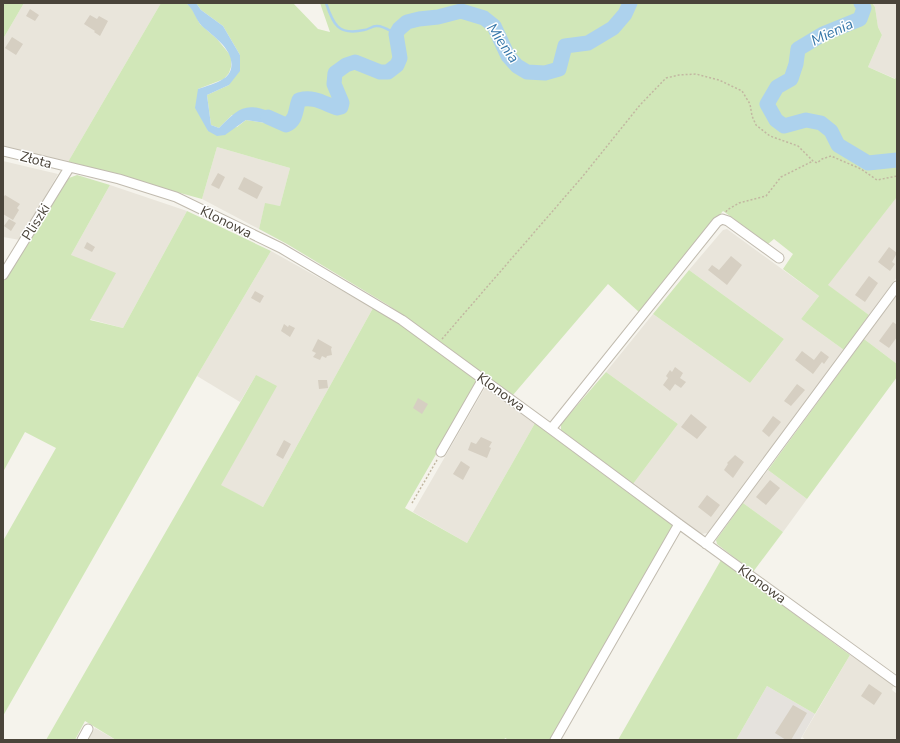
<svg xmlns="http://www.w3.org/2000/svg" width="900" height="743" font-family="'Nunito Sans',sans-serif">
<rect width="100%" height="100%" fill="#f5f3ec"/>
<!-- residential -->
<path fill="#e9e5db" d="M24,3H161L68,162L3,147V39Z
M872,3H897V76L896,79L868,67L882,35L878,27L875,7Z
M217,147L290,168L280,206L265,204L259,229L202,199Z
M3,161L58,174L20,240L3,237Z
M110,185L187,211L123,328L89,319L71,255Z
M897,197V277L869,315L827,285Z
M727,229L819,296L801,319L844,350L708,533L701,534L633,484L678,424L606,372L653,314L750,383L784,339L689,270L723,230Z
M271,251L373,308L263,507L220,485L256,375L240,402L197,376Z
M897,295V364L864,339Z
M486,386L535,423L467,543L413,512Z
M768,470L807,499L783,532L743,503Z
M850,655L894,685L892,690L897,694V740H806L802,737Z
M95,728L116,740H88Z"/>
<!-- industrial -->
<path fill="#e5e2dd" d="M767,686L815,714L800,740H736Z"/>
<!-- green -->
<path fill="#d1e7b8" d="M3,3H24L3,39Z
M161,3H186L191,7L200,24L217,39L231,56V67L229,73L224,79L198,89L208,131L237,127L246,120L273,124L286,129L283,117L232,115L219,128L211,125L207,95L229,85L240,55L223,26L201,10L196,3H293L318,29L330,32L320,3H872L875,7L878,27L882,35L868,67L895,79L897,76V197L828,285L869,315L844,350L801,319L819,296L783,269L793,254L774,239L768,244L723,211L639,312L608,284L513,395L388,305L287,244L259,229L265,203L280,206L290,168L217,147L202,199L68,162Z
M77,175L110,185L71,255L116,273L90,320L123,328L187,211L271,251L197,376L3,716V541L56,448L25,432L3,472V282L69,178Z
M689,270L784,339L750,383L653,314Z
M373,308L404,325L479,380L405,508L467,543L535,423L619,486L674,525L551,740H509L505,738L504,740H116L85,721L75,740H46L256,375L277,386L221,485L263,507Z
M864,339L897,364V377L807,499L768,470Z
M606,372L678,424L633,484L561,431V424Z
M743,503L783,532L753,572L717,544L716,540Z
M721,560L850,655L815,714L767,686L736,740H618Z"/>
<!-- water -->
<path fill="#add2ed" d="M186,3H196L201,10L223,26L240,55V71L229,85L207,95L211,125L219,128C237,110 244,101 270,112C276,114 282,116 287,120L286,129L273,124L246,120L225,135L217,136L208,131L195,108L198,89C206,86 216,84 223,79C227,77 230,73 231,69C235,50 214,37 202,26C195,19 194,9 186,3Z"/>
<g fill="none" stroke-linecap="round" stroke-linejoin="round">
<!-- stream -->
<path stroke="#add2ed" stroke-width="2.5" d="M326,3C333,24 338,36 364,30C368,30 372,26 376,26C383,25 390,31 396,34"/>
<!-- river -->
<path stroke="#add2ed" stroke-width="15" d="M861,3L864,8L860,19L823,34L798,49L796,64L791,79L777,87L767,104L776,120L784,126L806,120L821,123L831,131L838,145L868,163L897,160
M268,117L286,125C297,120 295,110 299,100C314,96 323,103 337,108L341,107L342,103L334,84L335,73L346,65L355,62L380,72H388L397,65L400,58L396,34L399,29L407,22L419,19L438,17L461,11L484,18L494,26L508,56L517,66L527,72L545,73L559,69L565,46L588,43L613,28L625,14L630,3"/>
</g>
<!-- building -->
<path fill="#d6cfc2" d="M30,9L39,15L35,21L26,16Z
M90,15L97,19L99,16L108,21L100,36L94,32L95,31L84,24Z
M12,37L23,44L16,55L5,48Z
M218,173L225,177L219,189L211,185Z
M244,177L263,187L257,199L238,189Z
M5,195L20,204L17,208L19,210L13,220L3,214V198Z
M9,219L16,223L11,231L4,226Z
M87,242L95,247L92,252L84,248Z
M889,247L897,253L892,262L895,264L890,271L878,262Z
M731,256L742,265L727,285L708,270L712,265L719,270Z
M869,276L878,283L865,302L855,295Z
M255,291L264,296L260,303L251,298Z
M893,322L897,325V337L889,348L879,341Z
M284,324L288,327L289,325L295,328L290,337L281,331Z
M318,339L332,347L331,349L332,355L327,356L326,358L322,356L320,360L313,357L316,353L312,351Z
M802,351L814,360L821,351L829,357L824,364L822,362L813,374L795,360Z
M675,367L683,373L680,378L686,382L681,388L675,384L670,391L663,385L668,378L666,376L670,370L672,372Z
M318,380H327L328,388L319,389Z
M797,384L805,390L791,406L784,401Z
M418,398L428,404L422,414L413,408Z
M691,414L707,427L697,439L681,427Z
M773,416L781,422L769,437L762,431Z
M481,437L492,442L489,447L491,448L487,458L468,450L471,442L476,444Z
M284,440L291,444L283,459L276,455Z
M735,455L744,462L733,478L724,470L728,464L727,463Z
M461,461L470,467L463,480L453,474Z
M770,480L780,488L766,505L756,497Z
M707,495L720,505L711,517L698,507Z
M869,684L882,693L874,705L861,696Z
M793,705L807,713L791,740H786L775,733Z"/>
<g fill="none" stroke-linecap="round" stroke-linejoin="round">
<!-- minor casing -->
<g stroke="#c1bbaf" stroke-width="11">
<path id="minor" d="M3,151L119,179L176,197L281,248L402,320L551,429L679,524L897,682
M3,275L69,168
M551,429L717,222L722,219L728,221L779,258
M441,452L483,379
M706,544L897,286
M82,740L88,729
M555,740L679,524"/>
</g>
<!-- path -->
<path stroke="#c2b7a1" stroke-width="1.5" stroke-dasharray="2 2" stroke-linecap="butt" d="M726,212L727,210L739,203L766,196L781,177L813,161
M442,339L583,176L640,105L666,78L679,75L696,74L719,80L742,91L750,104L752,116L756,125L770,136L798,146L813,161L817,163L822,159L831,156L861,169L877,180L897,176
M412,503L437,460"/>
<!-- minor -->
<use href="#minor" stroke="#fff" stroke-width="9"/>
</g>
<g text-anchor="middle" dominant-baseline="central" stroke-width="3" stroke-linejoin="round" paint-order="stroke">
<!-- street labels -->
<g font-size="14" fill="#4a443a" stroke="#fff">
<text transform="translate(36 160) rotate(15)">Złota</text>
<text transform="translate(36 222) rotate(-58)">Pliszki</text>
<text transform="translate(226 222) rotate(26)">Klonowa</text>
<text transform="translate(501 392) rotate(36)">Klonowa</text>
<text transform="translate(762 584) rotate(36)">Klonowa</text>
</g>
<!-- water labels -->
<g font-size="15" font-style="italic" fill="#3677a9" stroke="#fff">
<text transform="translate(832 32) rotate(-25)">Mienia</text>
<text transform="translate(503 43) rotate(55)">Mienia</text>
</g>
</g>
<!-- border -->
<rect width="900" height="743" fill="none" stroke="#4a443a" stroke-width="8"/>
</svg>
